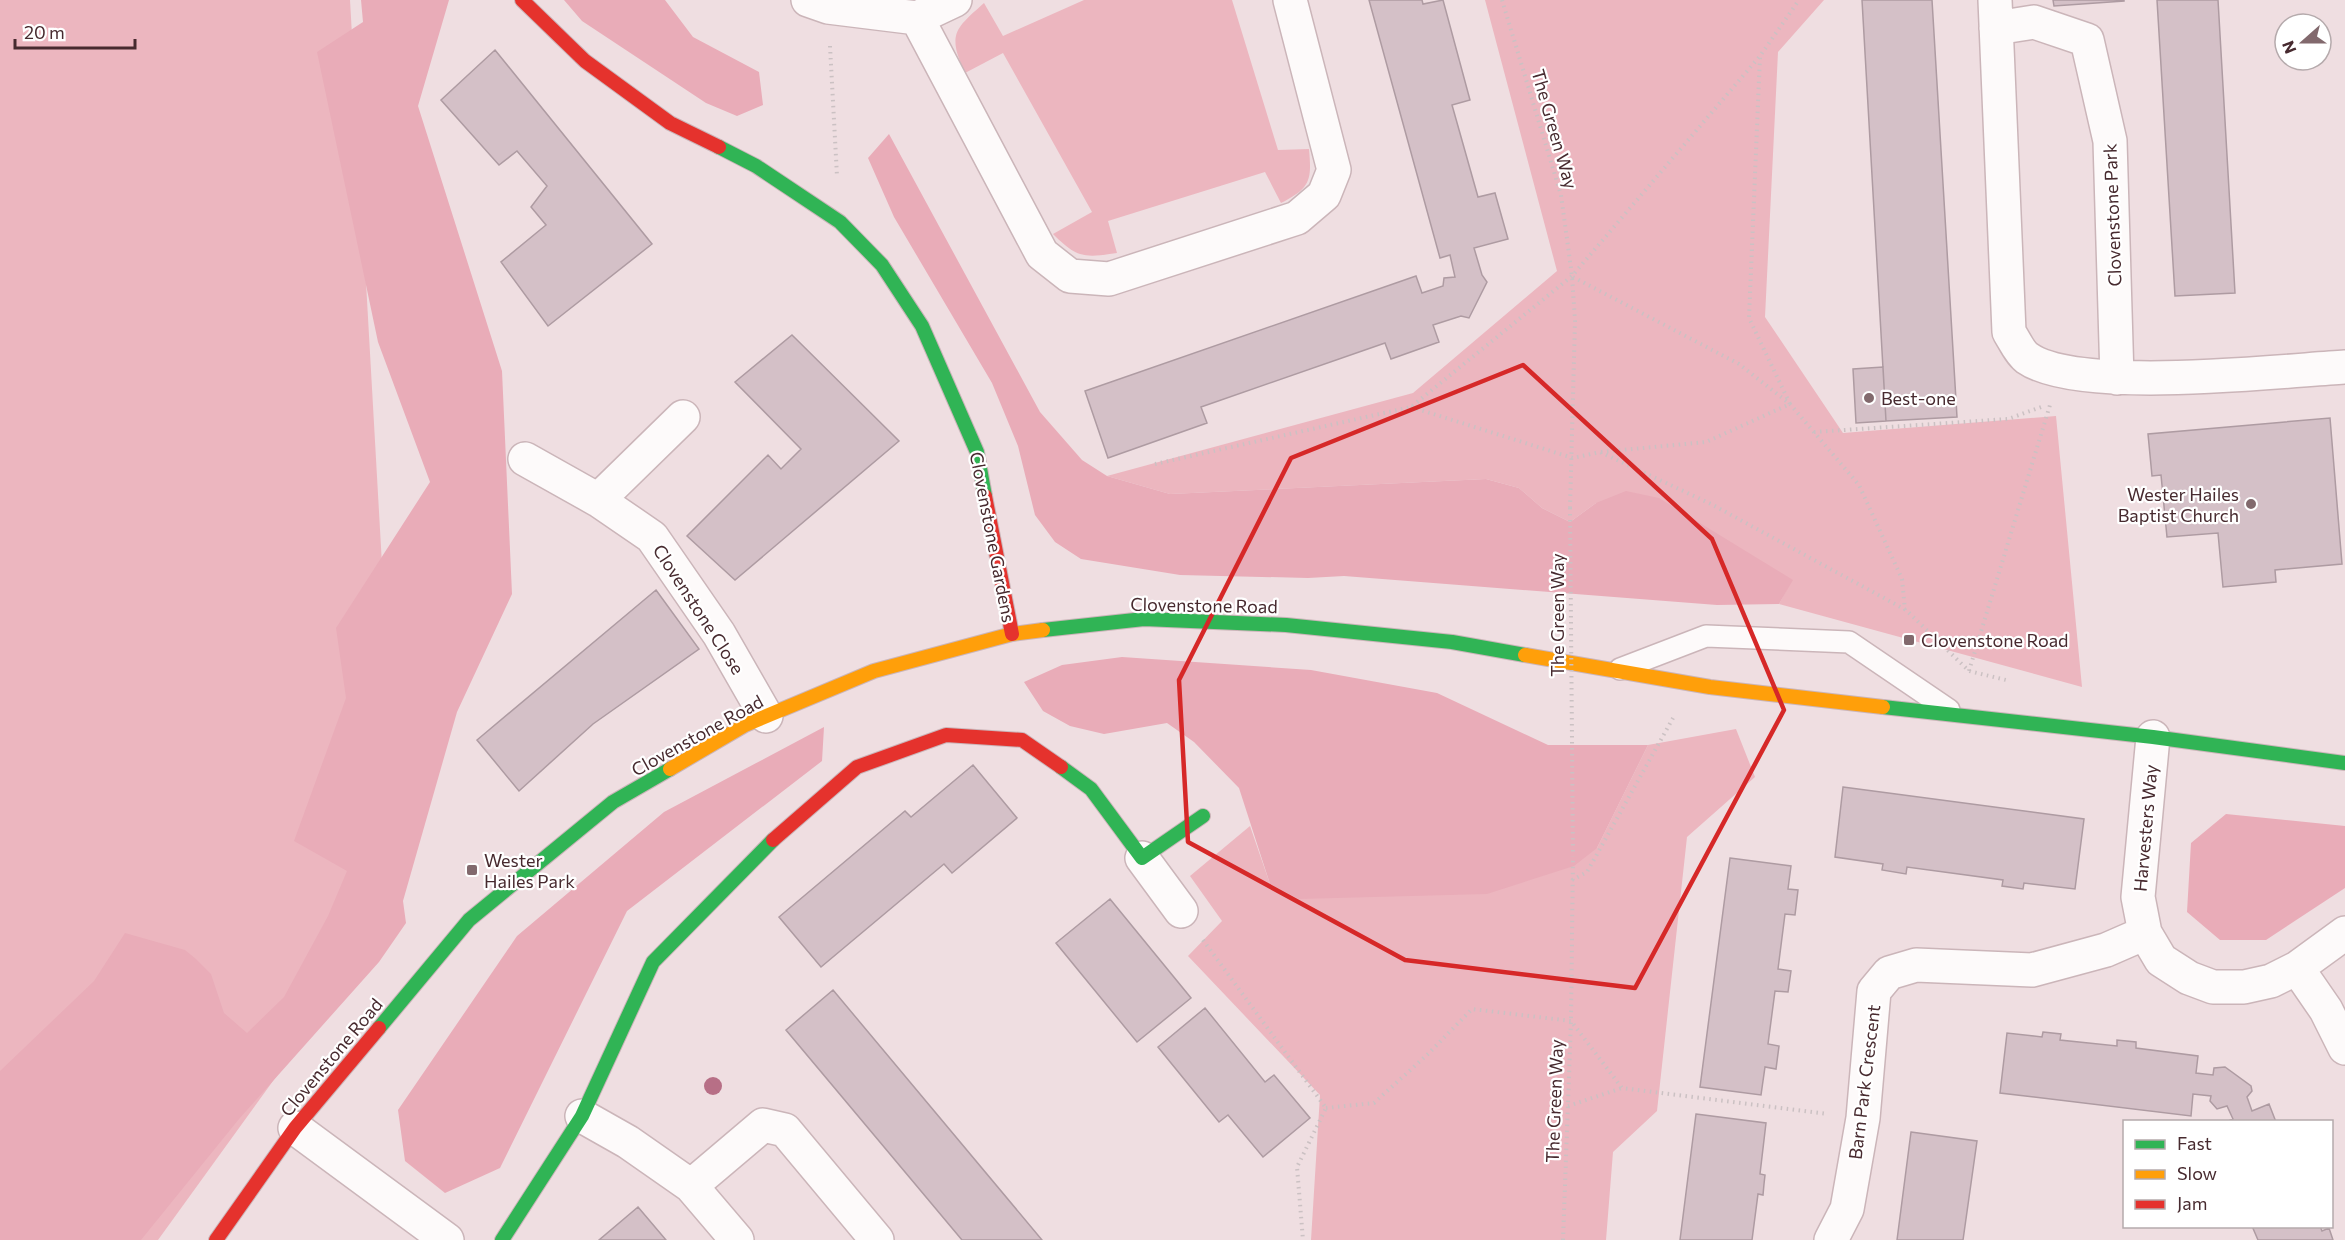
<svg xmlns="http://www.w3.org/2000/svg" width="2345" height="1240" font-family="Commissioner,sans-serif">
<rect width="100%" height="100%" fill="#efdee1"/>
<!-- green -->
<path fill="#ecb6bf" d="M0,0H350L398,847L372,944L158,1240H0Z
M1084,0H1232L1278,150L1309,149C1312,181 1310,188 1281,203L1265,172L1108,221L1117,253C1084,258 1077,258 1053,234L1092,212L1003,53L965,73C947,34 955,29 984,3L1003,36Z
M1485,0H1824L1778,52L1765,317L1843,433L2056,416L2082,687L1779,604L1792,580L1596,503L1570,522L1542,508L1519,488L1486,479L1170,494L1107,476L1413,393L1557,271Z
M1736,729L1755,777L1687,837L1657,1111L1613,1152L1606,1240H1311L1320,1095L1188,956L1222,921L1190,876L1250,826L1270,884L1597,848L1648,745Z"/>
<!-- forest -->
<path fill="#e9acb8" d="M361,0H449L418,106L502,371L512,594L457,712L403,901L406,923L379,962L239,1119L141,1240H0V1071L94,981L125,933L185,950L196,959L211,974L224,1013L247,1033L284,997L328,916L347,871L294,841L346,698L336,628L430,482L378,342L317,52L363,22Z
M564,0H665L693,37L759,72L763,105L737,116L706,103L582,21Z
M889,134L1040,412L1082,460L1107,476L1170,494L1486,479L1519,488L1542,508L1570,522L1596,503L1626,491L1659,498L1793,580L1779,604L1717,605L1344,576L1308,578L1180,575L1081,559L1055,542L1035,515L1018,446L992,383L894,217L868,158Z
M1122,657L1311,670L1437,693L1548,745H1648L1597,848L1574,866L1487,894L1299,899L1270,884L1239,788L1194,742L1167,723L1104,734L1070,726L1043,711L1024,682L1062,665Z
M824,727L822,761L627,911L500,1168L445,1193L405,1161L398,1110L517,936L664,812Z
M2226,814L2345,826V888L2266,940H2220L2187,912L2191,843Z"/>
<!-- building -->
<path fill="#d4c0c7" stroke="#ae9ba2" stroke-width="1.5" d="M1369,0H1422L1423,4L1443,0L1470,100L1452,105L1478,197L1495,193L1508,239L1474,248L1482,275L1487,282L1469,318L1461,316L1433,325L1439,342L1391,359L1385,343L1201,407L1207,423L1108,458L1085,391L1416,276L1422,293L1443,286L1444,278L1455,277L1450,255L1440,258Z
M1862,0H1932L1957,417L1886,421Z
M2053,0H2124V1L2054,6Z
M2157,0H2218L2235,293L2175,296Z
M495,50L652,244L548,326L501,262L546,225L531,207L547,186L517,151L499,165L441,100Z
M792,335L899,441L735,580L687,536L768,455L781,469L801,449L735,382Z
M1883,367L1886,421L1856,423L1853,369Z
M2330,418L2342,564L2275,570L2276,582L2223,587L2218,533L2167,537L2161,475L2152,476L2148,434Z
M656,590L699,649L593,724L519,791L477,740Z
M973,765L1017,818L952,873L944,864L821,967L779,917L905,811L911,817Z
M1843,787L2084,819L2075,889L2024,883L2023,889L2002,886L2003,880L1907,867L1906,874L1882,870L1883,864L1835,857Z
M1730,858L1791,866L1788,889L1798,890L1795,915L1785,914L1778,969L1791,971L1788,992L1775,991L1768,1044L1779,1046L1776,1069L1765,1067L1761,1095L1700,1087Z
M1110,899L1191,998L1137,1042L1056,943Z
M833,990L1042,1240H962L786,1030Z
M1205,1008L1265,1082L1274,1075L1310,1118L1263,1157L1228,1115L1219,1122L1158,1047Z
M2043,1032L2061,1034L2060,1040L2117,1046V1040L2136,1042V1048L2198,1056L2196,1073L2213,1075L2214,1068L2225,1067L2251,1086L2252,1091L2247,1097L2252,1111L2269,1104L2276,1122H2226L2233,1119L2227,1106L2217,1109L2210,1101L2211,1096L2193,1094L2191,1116L2000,1093L2007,1033L2042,1037Z
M1696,1114L1766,1123L1760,1174L1765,1175L1764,1184L1763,1195L1758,1194L1752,1240H1680Z
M1911,1132L1977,1141L1963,1240H1897Z
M638,1207L666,1240H599Z
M2252,1226H2320L2322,1231L2329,1228L2333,1240H2258Z"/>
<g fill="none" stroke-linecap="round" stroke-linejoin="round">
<!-- lane casing -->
<g stroke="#cbb5b9" stroke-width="24">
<path id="lane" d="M1620,669L1706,636L1849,642L1949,710"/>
</g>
<!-- street casing -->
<g stroke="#cbb5b9" stroke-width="36">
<path id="street" d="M808,0L828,7L917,18L955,0
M1995,0L2009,332C2014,340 2020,353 2027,358C2078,394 2278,371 2345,367
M917,18L1042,254L1070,276L1109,279L1297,218L1324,195L1334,170L1290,0
M1996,28L2034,22L2087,40L2110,141L2117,378
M525,459L598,500L652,537L719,634L766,716
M598,500L683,417
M2153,737L2138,897L2145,933L2161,960L2189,978L2213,987H2244L2271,981L2297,968L2345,933
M1142,858L1181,911
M2297,968L2326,1010L2345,1048
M582,1116L628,1142L691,1186L737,1240
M295,1128L447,1240
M691,1186L763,1125L785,1130L877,1240
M1831,1240L1847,1209L1863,1118L1874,991L1889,973L1916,965L2032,970L2106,950L2145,933"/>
</g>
<!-- fast casing -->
<g stroke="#cbb5b9" stroke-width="16">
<path id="fast" d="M719,147L756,166L840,222L882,265L922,326L977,452L985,496
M1043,630L1144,619L1286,625L1452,642L1525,655
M1883,707L2153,737L2345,763
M1061,767L1091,789L1142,858L1203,816
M379,1028L469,920L613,802L670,769
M502,1240L582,1116L653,962L773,840"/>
</g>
<!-- slow casing -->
<g stroke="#cbb5b9" stroke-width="16">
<path id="slow" d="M1525,655L1710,687L1883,707
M670,769L745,725L874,671L1012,634L1043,630"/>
</g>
<!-- jam casing -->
<g stroke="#cbb5b9" stroke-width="16">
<path id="jam" d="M522,0L585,61L670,123L719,147
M985,496L1012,634
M773,840L857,767L946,735L1022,740L1061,767
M216,1240L295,1128L379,1028"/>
</g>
<!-- path -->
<path stroke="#cbc1c3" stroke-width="4" stroke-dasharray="1.5 4.5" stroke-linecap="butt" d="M1502,0L1561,195L1572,276L1575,321L1570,508
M830,46L837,176
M1573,277L1739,364L1790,404L1859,485L1902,579L1905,610
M1411,407L1573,458L1600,452L1711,504L1906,610L1969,671L2006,680
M1814,432L2008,419L2044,406
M1601,452L1706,442L1790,404L1749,318L1760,56L1799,0
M1155,464L1411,407L1572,276L1760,56
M1969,671L2050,405
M1572,880L1587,872L1673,718
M1203,940L1326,1108L1297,1167L1303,1240
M1568,1106L1622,1088
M1326,1108L1374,1103L1428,1054L1472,1009L1571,1021L1622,1088L1828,1114
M1563,1240L1571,1021L1573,856"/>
<!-- lane -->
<use href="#lane" stroke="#fdfafa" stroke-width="21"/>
<!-- street -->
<use href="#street" stroke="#fdfafa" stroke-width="33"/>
<!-- fast -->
<use href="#fast" stroke="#30b455" stroke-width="14"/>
<!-- slow -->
<use href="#slow" stroke="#ff9f0a" stroke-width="14"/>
<!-- jam -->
<use href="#jam" stroke="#e5322d" stroke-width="14"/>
<!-- path-bridge -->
<path stroke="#cbc1c3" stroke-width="4" stroke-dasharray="1.5 4.5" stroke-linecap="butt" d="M1570,508L1573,856"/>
</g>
<!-- trees -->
<circle fill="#b76f86" cx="713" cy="1086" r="9"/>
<!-- marked area -->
<path fill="none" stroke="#d62828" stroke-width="4.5" stroke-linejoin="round" d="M1523,365L1712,539L1784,710L1635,988L1405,960L1188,842L1179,680L1291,458Z"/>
<!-- markers -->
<g fill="#82696d" stroke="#fff" stroke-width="2">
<circle cx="1869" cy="398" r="6"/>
<circle cx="2251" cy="504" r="6"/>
<rect x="1903" y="634" width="12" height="12" rx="3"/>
<rect x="466" y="864" width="12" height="12" rx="3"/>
</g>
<g text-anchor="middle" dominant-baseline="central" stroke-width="4.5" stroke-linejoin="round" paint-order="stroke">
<!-- street labels -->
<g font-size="18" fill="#472a2f" stroke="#fff">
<text transform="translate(1555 129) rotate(74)">The Green Way</text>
<text transform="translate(2112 215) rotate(-92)">Clovenstone Park</text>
<text transform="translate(993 537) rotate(79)">Clovenstone Gardens</text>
<text transform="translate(1204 605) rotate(1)">Clovenstone Road</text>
<text transform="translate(699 609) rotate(57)">Clovenstone Close</text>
<text transform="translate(1557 615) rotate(-90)">The Green Way</text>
<text transform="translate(697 735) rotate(-29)">Clovenstone Road</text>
<text transform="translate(2145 828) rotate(-85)">Harvesters Way</text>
<text transform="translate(331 1057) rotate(-50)">Clovenstone Road</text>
<text transform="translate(1864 1082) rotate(-83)">Barn Park Crescent</text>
<text transform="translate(1554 1101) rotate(-88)">The Green Way</text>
</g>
<!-- poi labels -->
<g font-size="18" fill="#472a2f" stroke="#fff" text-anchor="start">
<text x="1881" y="398">Best-one</text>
<text x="2239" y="494" text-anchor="end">Wester Hailes<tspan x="2239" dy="21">Baptist Church</tspan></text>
<text x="1921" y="640">Clovenstone Road</text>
<text x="484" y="860">Wester<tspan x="484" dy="21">Hailes Park</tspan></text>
</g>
</g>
<!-- legend -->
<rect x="2123" y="1120" width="210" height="108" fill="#ffffff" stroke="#b5aaac" stroke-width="1.5"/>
<rect x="2135" y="1140" width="30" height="9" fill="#30b455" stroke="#b5aaac" stroke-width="1.5"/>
<text x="2177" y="1150" font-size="18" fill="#472a2f">Fast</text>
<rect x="2135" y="1170" width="30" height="9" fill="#ff9f0a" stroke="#b5aaac" stroke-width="1.5"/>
<text x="2177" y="1180" font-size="18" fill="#472a2f">Slow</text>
<rect x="2135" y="1200" width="30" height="9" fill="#e5322d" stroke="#b5aaac" stroke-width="1.5"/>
<text x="2177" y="1210" font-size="18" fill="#472a2f">Jam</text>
<!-- north arrow -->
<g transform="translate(2303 42) rotate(249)"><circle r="28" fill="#ffffff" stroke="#b5aaac" stroke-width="1.5"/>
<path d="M0-4.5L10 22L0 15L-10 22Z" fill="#82696d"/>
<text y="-9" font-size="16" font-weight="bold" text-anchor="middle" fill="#472a2f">N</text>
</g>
<!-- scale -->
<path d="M15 39v9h120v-9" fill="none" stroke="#472a2f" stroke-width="3"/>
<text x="24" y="39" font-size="18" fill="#472a2f" stroke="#ffffff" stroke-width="4.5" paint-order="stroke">20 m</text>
</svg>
